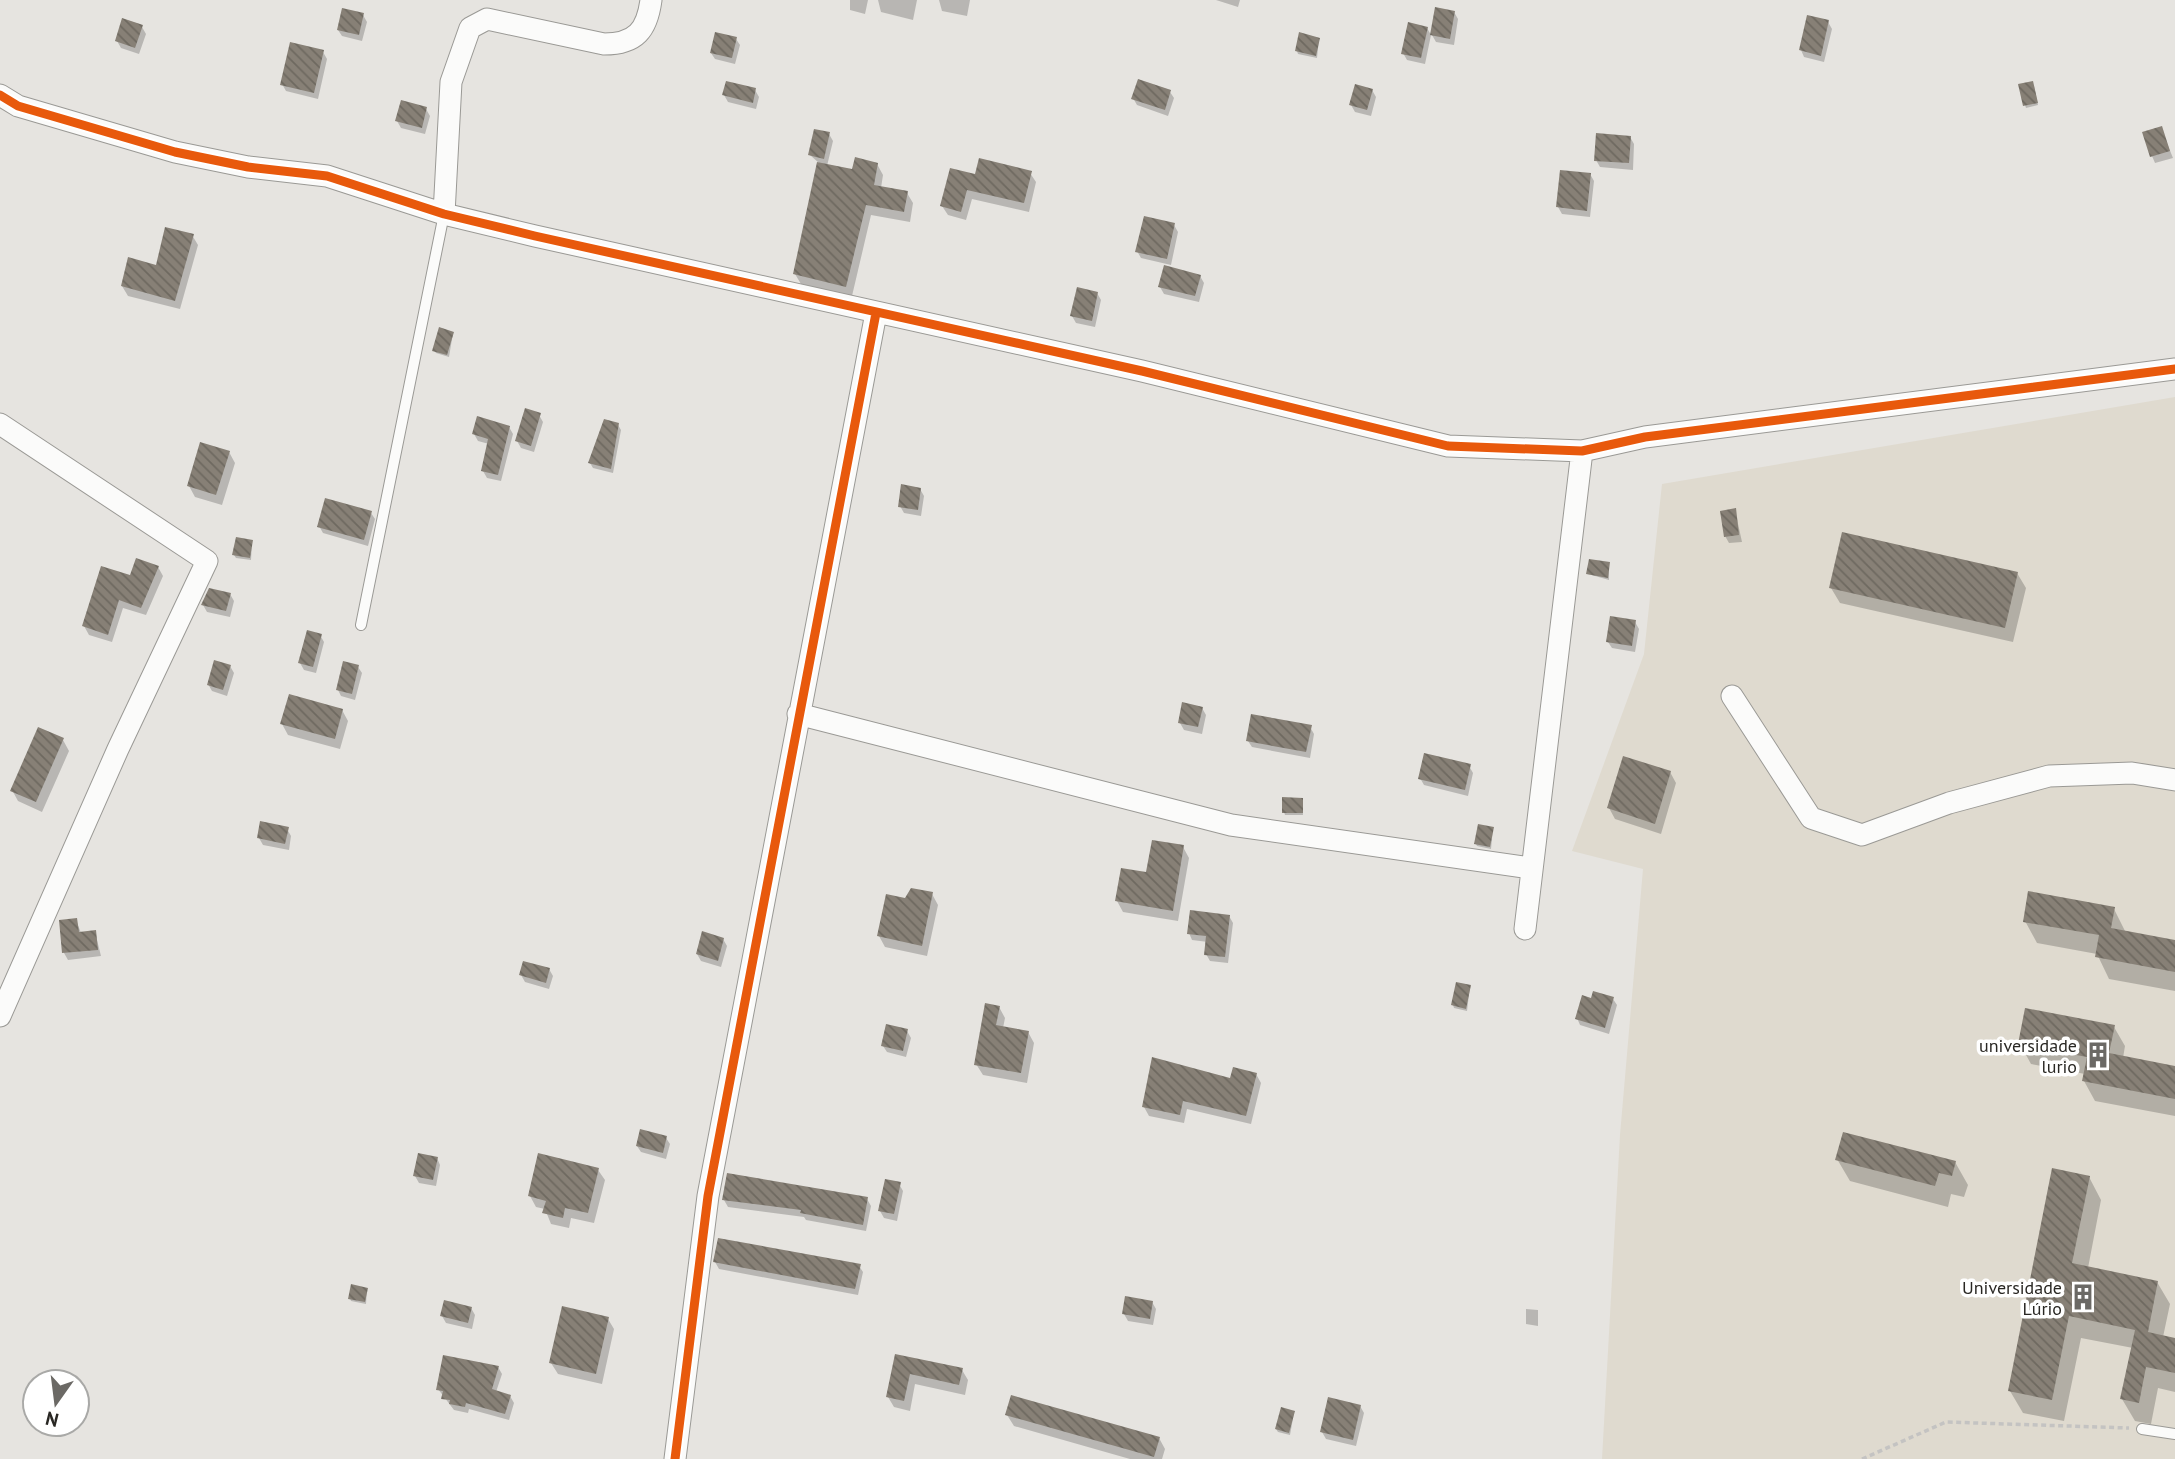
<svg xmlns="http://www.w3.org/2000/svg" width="2175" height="1459" font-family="'PT Sans',sans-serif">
<defs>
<pattern id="building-back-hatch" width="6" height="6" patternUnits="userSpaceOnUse" patternTransform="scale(1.75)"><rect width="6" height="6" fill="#878076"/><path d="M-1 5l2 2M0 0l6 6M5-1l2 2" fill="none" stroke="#6e6960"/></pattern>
</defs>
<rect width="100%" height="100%" fill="#e6e4e0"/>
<!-- built -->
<path fill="#dfdacf" d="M2175,397V1459H1602L1620,1135L1643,869L1572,851L1644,654L1662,484Z"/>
<!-- shadow -->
<path fill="#0003" d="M850,0H868L865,14L850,10Z
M878,0H917L913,20L881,12Z
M939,0H970L967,16L942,11Z
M1216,0H1240L1238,7Z
M1454,12L1458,19L1454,45L1436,42L1432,35Z
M363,15L367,22L362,41L342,36L338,30Z
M1828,22L1832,29L1824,62L1804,57L1801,50Z
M142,27L146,34L139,54L121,48L117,41Z
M1427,28L1431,35L1425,64L1407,60L1403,53Z
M736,39L740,45L735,64L715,59L711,53Z
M1319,39L1317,58L1298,54L1297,51Z
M323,52L327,59L318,99L286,91L282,84Z
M2034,86L2038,105L2026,108L2025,105Z
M755,90L759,97L756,109L728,102L724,95Z
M1372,90L1376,97L1371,116L1355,112L1351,105Z
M1170,92L1174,98L1168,116L1137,105L1133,98Z
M426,109L430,116L425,134L401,128L397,121Z
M2161,128L2173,158L2155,163L2152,156Z
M829,134L833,141L827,166L854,171L877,164L883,175L881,188L907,193L913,203L910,222L871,215L852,296L801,284L795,274L819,163L810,155Z
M1630,137L1634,144L1633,170L1600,167L1596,160Z
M1030,173L1036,182L1029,212L972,199L966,220L948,215L942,206L976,176Z
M1590,174L1594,181L1590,217L1562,214L1558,207Z
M1174,225L1178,232L1171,265L1141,258L1137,251Z
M192,235L198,245L180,309L128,296L122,286L158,267Z
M1200,276L1204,283L1199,302L1164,294L1160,287Z
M1097,293L1101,300L1095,327L1076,323L1072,316Z
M453,333L449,357L436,353L434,350Z
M539,415L543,422L534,452L521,448L517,441Z
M618,425L621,430L613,473L593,468L590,463Z
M509,427L513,434L501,481L487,478L483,471L489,444L478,441L474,434Z
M229,452L235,463L222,505L195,497L189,486Z
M920,489L924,496L921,516L904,513L900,506Z
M1735,510L1742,542L1729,543L1725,536Z
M371,513L375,519L368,546L323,533L319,526Z
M252,542L251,560L236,558L234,555Z
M1609,563V580L1588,574Z
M158,567L163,576L146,615L123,608L112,642L89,635L84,626L131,577Z
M2017,573L2026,588L2013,642L1840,603L1831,588Z
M230,594L234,601L230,617L207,612L203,605Z
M1635,622L1639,629L1635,652L1612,648L1608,642Z
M320,635L324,642L316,673L304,670L300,663Z
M230,666L234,673L227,696L212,691L208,684Z
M358,667L362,673L355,700L341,696L338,690Z
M1202,708L1206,715L1202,734L1184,730L1180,723Z
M342,710L348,721L340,749L288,735L282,724Z
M1310,727L1314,734L1310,758L1252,747L1248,741Z
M63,740L69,751L42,812L18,801L12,790Z
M1469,766L1473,773L1468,796L1424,785L1420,778Z
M1670,772L1676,783L1661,834L1615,819L1609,808Z
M1302,799L1303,815H1285L1284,812Z
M1493,828L1491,849L1477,846L1476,844Z
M287,829L291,836L289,850L263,845L259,838Z
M1183,847L1189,858L1178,921L1123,912L1117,901Z
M932,894L938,905L927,956L885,947L879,936L906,900Z
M2114,909L2126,933L2175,942V991L2109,979L2097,954L2037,943L2025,921Z
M1229,916L1233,923L1228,963L1210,961L1206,954L1208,942L1192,940L1189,933Z
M76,920L81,933L95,932L101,956L68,960L64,953L61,922Z
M723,939L727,946L721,967L701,961L697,954Z
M549,969L553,976L549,989L525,982L521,975Z
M1470,986L1467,1011L1454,1008L1453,1005Z
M1613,999L1617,1005L1609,1034L1580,1025L1577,1018L1592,1000Z
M999,1007L1005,1018L1003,1028L1028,1032L1034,1043L1027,1083L983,1075L976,1064Z
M2114,1027L2125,1046L2123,1058L2175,1068V1116L2095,1101L2084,1081L2085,1074L2031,1064L2020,1044Z
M907,1031L911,1038L906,1057L887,1052L883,1046Z
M1256,1074L1261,1083L1251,1124L1187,1109L1184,1123L1149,1116L1144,1107Z
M666,1138L670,1144L666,1159L641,1152L637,1146Z
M437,1158L440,1165L436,1186L419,1183L415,1176Z
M1837,1159L1955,1162L1968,1185L1964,1197L1951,1194L1948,1207L1850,1181Z
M598,1170L605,1180L594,1223L571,1218L569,1228L551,1224L545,1209L536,1207L530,1196Z
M2089,1177L2101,1200L2088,1268L2157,1282L2170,1304L2163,1337L2175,1340V1392L2158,1388L2151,1424L2135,1421L2122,1399L2133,1348L2081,1338L2064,1421L2023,1413L2010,1391Z
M899,1184L903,1191L897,1221L884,1218L880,1211Z
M867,1199L871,1206L866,1231L806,1220L804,1217L728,1207L724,1200Z
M715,1262L859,1266L863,1272L858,1295L719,1269Z
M367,1289L366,1304L351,1301L350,1298Z
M1152,1302L1156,1309L1153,1325L1128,1321L1124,1314Z
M471,1308L475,1315L472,1329L446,1323L442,1316Z
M1526,1309L1538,1310V1326L1526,1324Z
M608,1319L614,1329L602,1384L558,1374L551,1363Z
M896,1356L962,1370L968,1380L965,1395L915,1384L910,1411L894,1407L888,1397Z
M498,1367L502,1374L496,1392L510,1396L514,1403L509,1420L469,1409L468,1413L454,1410L438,1389Z
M1360,1406L1364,1413L1356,1446L1326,1439L1322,1432Z
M1294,1413L1290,1435L1278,1432L1276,1429Z
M1007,1415L1159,1438L1165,1449L1162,1459H1130L1014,1426Z"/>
<!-- building -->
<path fill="url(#building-back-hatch)" d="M1435,7L1455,11L1450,39L1430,35Z
M342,8L364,13L359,35L337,30Z
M1807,15L1829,20L1821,56L1799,50Z
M122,18L143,25L135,48L115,41Z
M1408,22L1428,27L1421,58L1401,54Z
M715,32L737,37L732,58L710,53Z
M1299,32L1320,38L1316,56L1295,51Z
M290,42L324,50L314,93L280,85Z
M1138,79L1171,90L1165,110L1131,99Z
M726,81L756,88L753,103L722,95Z
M2033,81L2038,103L2023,106L2018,84Z
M1355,84L1373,89L1367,110L1349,105Z
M401,100L427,107L422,128L395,121Z
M2162,126L2170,151L2150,157L2142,132Z
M814,129L830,132L824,159L808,155Z
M1596,133L1631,136L1629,163L1594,161Z
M855,157L878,163L874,185L908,191L904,212L866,205L846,287L793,274L817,162L852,169Z
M979,158L1032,171L1024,203L967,190L961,212L940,206L950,168L975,174Z
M1560,170L1591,173L1587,211L1556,207Z
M1144,216L1175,223L1167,259L1135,252Z
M165,227L194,234L175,301L121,286L128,257L156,265Z
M1164,265L1201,275L1195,296L1158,287Z
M1077,287L1098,292L1092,321L1070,316Z
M439,327L454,332L447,355L432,351Z
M525,408L541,413L531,446L515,441Z
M477,416L510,426L498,475L481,471L488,439L472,434Z
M604,419L619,423L611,469L588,463Z
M200,442L230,451L216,495L187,486Z
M901,484L921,488L918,510L898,507Z
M325,498L372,511L364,540L317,527Z
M1736,508L1739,535L1724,537L1720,511Z
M1842,532L2018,572L2005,628L1829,588Z
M236,537L253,540L250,558L232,555Z
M136,558L159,566L141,608L119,600L108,635L82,626L101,566L130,575Z
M1589,559L1610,562L1608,578L1586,574Z
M209,588L231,593L226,611L201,605Z
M1610,616L1636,620L1632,646L1606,642Z
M307,630L322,634L313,667L298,663Z
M214,660L231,665L223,690L207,685Z
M343,661L359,665L352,694L336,690Z
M289,694L343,709L335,739L280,724Z
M1182,702L1203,707L1198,727L1178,723Z
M1251,714L1312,725L1306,752L1246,741Z
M38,727L64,738L36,802L10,791Z
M1424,753L1471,764L1465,790L1418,779Z
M1623,756L1671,771L1655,824L1607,808Z
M1282,797L1303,798V813H1282Z
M260,821L289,827L285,844L257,838Z
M1478,824L1494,827L1490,847L1474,844Z
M1152,840L1184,845L1173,911L1115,901L1121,868L1146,872Z
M911,888L933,892L922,946L877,936L886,894L905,898Z
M2028,891L2115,907L2111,928L2175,940V972L2095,957L2099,935L2023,922Z
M1190,910L1230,915L1225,957L1204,955L1206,936L1187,934Z
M77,918L79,932L96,930L98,950L62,953L59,920Z
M702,931L724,938L718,961L696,954Z
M523,961L550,968L546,983L519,975Z
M1456,982L1471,985L1466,1009L1451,1005Z
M1593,991L1614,997L1605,1028L1575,1019L1582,995L1591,998Z
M985,1003L1000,1006L996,1025L1029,1031L1021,1073L974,1065Z
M2025,1008L2115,1025L2109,1053L2175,1066V1099L2082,1081L2087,1057L2018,1044Z
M886,1024L908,1029L903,1051L881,1046Z
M1152,1057L1230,1078L1233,1067L1257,1073L1246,1116L1183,1101L1180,1115L1142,1107Z
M640,1129L667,1136L663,1153L636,1146Z
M1843,1132L1956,1161L1952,1176L1939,1173L1935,1186L1835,1160Z
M418,1153L438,1157L433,1180L413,1176Z
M538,1153L599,1168L588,1213L565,1208L563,1218L542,1213L546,1201L528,1196Z
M2052,1168L2090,1176L2072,1263L2158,1281L2148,1332L2175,1338V1373L2146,1367L2139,1403L2120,1399L2135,1330L2069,1316L2052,1400L2008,1391Z
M727,1173L868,1197L863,1225L800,1213L801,1210L722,1200Z
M885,1179L901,1182L894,1214L878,1211Z
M718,1238L861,1264L855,1289L713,1262Z
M351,1284L368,1288L365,1302L348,1299Z
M1125,1296L1153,1301L1150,1319L1122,1314Z
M444,1300L472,1307L468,1323L440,1316Z
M562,1306L609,1317L596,1374L549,1363Z
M895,1354L963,1368L959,1385L910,1374L904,1401L886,1397Z
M443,1355L499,1366L492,1389L511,1395L505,1414L466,1403L465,1407L449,1404L450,1400L441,1399L443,1391L436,1390Z
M1011,1395L1160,1437L1154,1457L1005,1415Z
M1328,1397L1361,1405L1353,1440L1320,1432Z
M1281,1407L1295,1411L1289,1433L1275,1429Z"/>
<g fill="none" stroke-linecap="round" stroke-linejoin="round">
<!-- service casing -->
<g stroke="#9a9995" stroke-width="12">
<path id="service" d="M361,625L444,214
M2142,1429L2175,1434"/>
</g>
<!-- minor casing -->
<g stroke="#9a9995" stroke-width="23">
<path id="minor" d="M0,95L18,106L175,152L248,167L327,176L444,214L535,236L1142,371L1448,446L1582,451L1645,437L2175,369
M444,214L451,82L470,28L487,19L604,44C636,44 647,30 651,0
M0,424L207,561L118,749L0,1016
M1732,696L1811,818L1862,835L1949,803L2049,776L2132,773L2175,780
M798,714L1231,825L1530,868
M1525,929L1582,451
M675,1459L708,1196L876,313"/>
</g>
<!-- path -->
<path stroke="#c4c3c2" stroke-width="3.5" stroke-dasharray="5 3.5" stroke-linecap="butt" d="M1862,1459L1946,1422L2129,1428"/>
<!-- service -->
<use href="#service" stroke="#fbfbfa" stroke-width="10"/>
<!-- minor -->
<use href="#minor" stroke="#fbfbfa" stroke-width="21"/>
<!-- cycleway casing -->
<g stroke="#fff" stroke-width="13">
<path id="cycleway" d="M0,95L18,106L175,152L248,167L327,176L444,214L535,236L1142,371L1448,446L1582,451L1645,437L2175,369
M675,1459L708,1196L876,313"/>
</g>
<!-- cycleway -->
<use href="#cycleway" stroke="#e8590c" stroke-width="9"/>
</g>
<!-- icons -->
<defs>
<g id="building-bare" transform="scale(2.1)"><path d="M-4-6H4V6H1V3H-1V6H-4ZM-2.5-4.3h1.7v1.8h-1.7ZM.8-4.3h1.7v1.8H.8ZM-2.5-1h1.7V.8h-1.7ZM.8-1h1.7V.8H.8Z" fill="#6b6965" stroke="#fff" stroke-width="2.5" paint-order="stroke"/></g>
</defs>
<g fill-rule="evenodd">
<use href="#building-bare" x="2098" y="1055"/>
<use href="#building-bare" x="2083" y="1297"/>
</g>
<g text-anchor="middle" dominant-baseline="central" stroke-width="7" stroke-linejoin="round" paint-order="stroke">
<!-- poi labels -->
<g font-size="18" fill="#292723" stroke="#fff" text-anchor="end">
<text x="2077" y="1045">universidade<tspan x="2077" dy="21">lurio</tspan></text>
<text x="2062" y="1287">Universidade<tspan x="2062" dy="21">Lúrio</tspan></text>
</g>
</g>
<!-- north arrow -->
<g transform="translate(56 1403) rotate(194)"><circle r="33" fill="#ffffff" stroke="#a9a9a7" stroke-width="2"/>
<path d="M0-5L12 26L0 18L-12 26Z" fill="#6b6965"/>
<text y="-10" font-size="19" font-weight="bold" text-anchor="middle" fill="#292723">N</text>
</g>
</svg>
